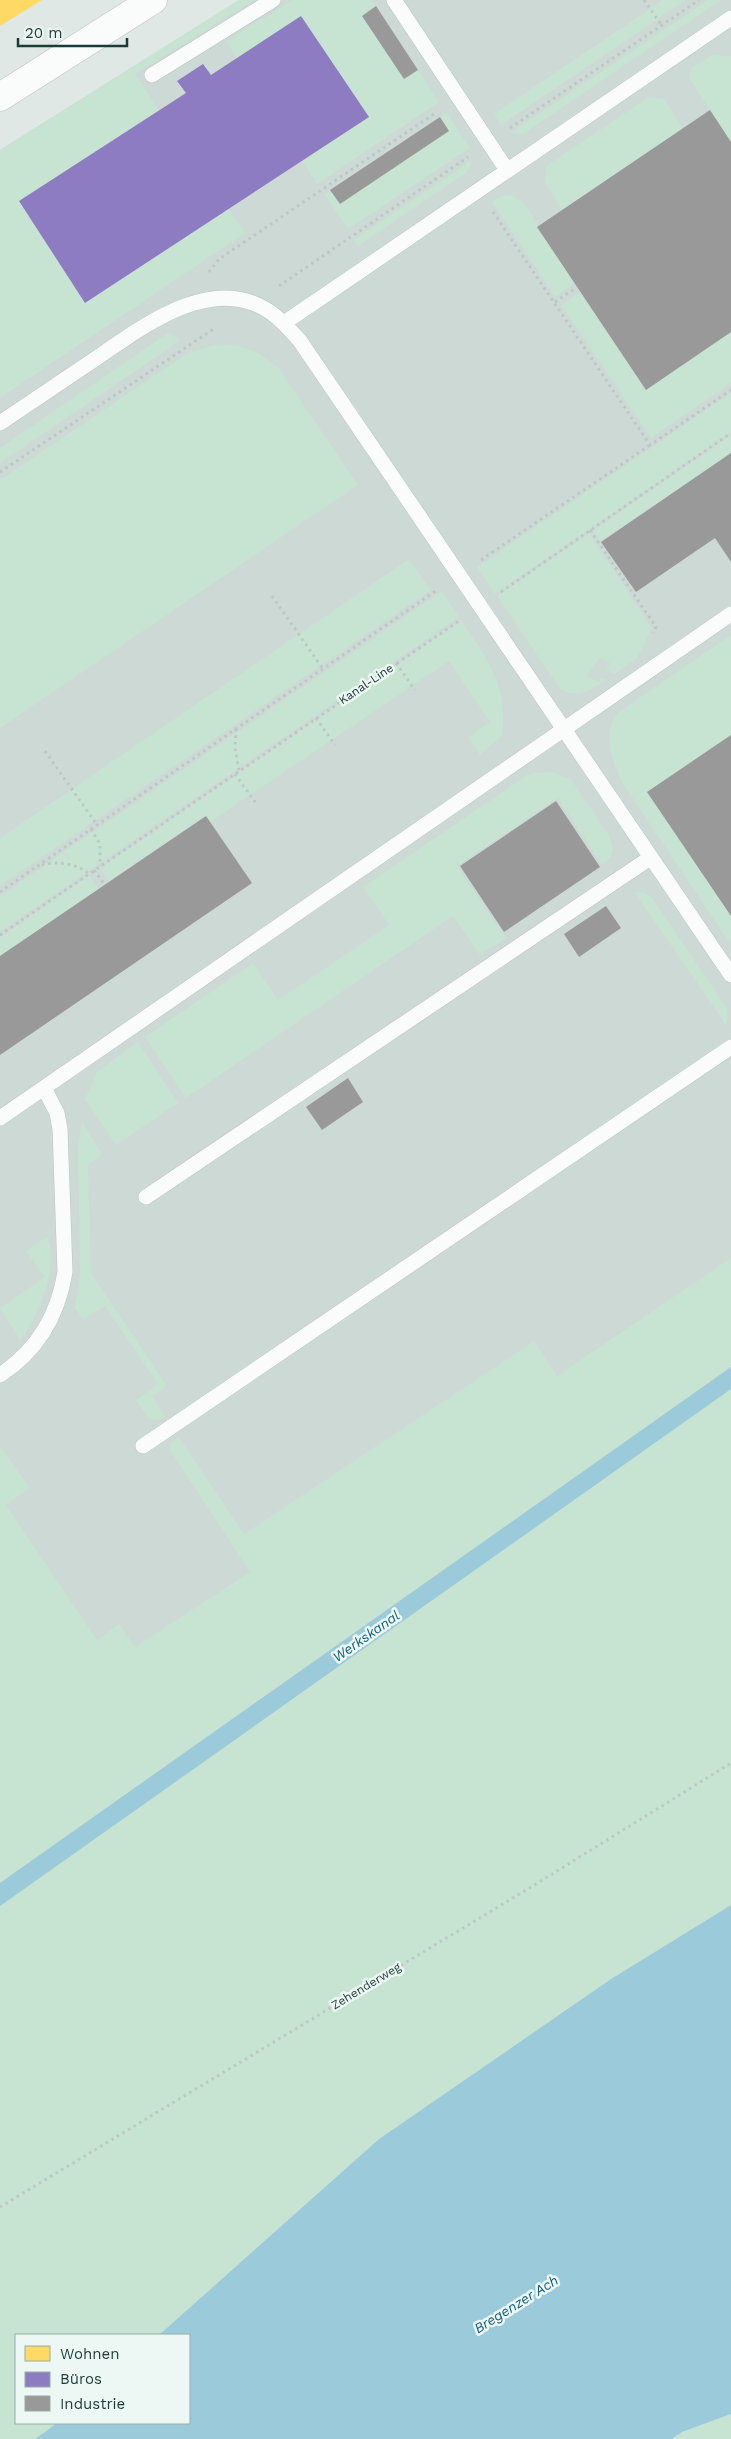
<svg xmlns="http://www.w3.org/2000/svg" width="731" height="2439" font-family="'Work Sans',sans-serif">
<rect width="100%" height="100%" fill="#e0e8e5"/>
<!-- built -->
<path fill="#cdd9d5" d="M239,0H731V1435L0,1960V150Z"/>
<!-- green -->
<path fill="#c7e3d2" d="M239,0H254L135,74L159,110L19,201L228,209L245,233L0,398V150Z
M293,0H371L376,6L362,16L404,78L418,70L439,102L317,184L302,161L369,117L302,17L237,59L226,41Z
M663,0H686L501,125L494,114Z
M708,0H721L523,134L510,133Z
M713,55L731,56V142L689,78L692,67Z
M649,97L664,99L683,128L562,210L544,181L546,166Z
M446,112L470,148L348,229L324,194L449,131L440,117Z
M472,160L467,172L358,246L354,240Z
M503,195C523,195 529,211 539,226L537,228L575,283L555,297L492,202Z
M580,292L646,390L731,332V383L651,438L561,305Z
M168,333L173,334L179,339L171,347L0,463V448Z
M219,344L238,346L255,351L278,367L358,485L0,728V480L188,353Z
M731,393V432L495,594L477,567Z
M731,435V453L600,542L592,531Z
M589,533L652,628L637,658L614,674L606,670L610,663L599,658L587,676L599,682L602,678L606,680C592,690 577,700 560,689L497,596Z
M409,559L431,590L0,886V838Z
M442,591L459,617L0,932V896Z
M461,620C487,658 509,686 502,735L480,755L468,737L490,722L449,661L210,822L205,816L109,881L100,868Z
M731,635V735L647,792L731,916V945L623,784C613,764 600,731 619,712Z
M551,772L571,779L609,835L613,849L611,857L602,864L558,798L457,866L506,938L480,955L453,916L186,1098L145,1037L253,963L278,1000L389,925L363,887L526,776L533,773Z
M89,875L99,889L0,956V937Z
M644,892L652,898L727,1008L728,1018L726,1025L635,893Z
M138,1042L178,1103L116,1145L85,1099L97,1072Z
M82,1122L102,1154L88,1165L91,1273L167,1386L152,1396L165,1417L156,1420L149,1419L136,1400L158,1384L105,1306L83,1319L75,1308L80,1274L78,1144Z
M47,1237C60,1265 38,1318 20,1340L0,1308L45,1277L26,1251Z
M731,1258V1367L0,1883V1446L30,1488L6,1505L97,1640L119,1624L135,1647L250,1572L170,1450L171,1443L179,1437L244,1534L534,1341L557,1376Z
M731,1389V1905L611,1979L379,2139L159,2335H16V2423H57L35,2439H0V1906Z
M731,2414V2439H672L682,2432Z"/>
<!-- water -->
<path fill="#9bcbda" d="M731,1367V1389L0,1906V1883Z
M731,1905V2414L682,2432L672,2439H35L57,2423H189V2335H159L379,2139L611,1979Z"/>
<!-- homes -->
<path fill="#ffd966" d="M0,0H42L0,26Z"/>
<!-- offices -->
<path fill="#8e7cc3" d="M301,16L369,117L85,303L19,201L186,93L177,81L203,64L211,75Z"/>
<!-- industry -->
<path fill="#999" d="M376,6L418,70L404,79L362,16Z
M710,110L731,142V332L646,390L537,227Z
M440,117L449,131L340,204L330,190Z
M731,453V562L715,538L636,592L601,542Z
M731,735V916L647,792Z
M556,801L600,867L504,932L460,866Z
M206,816L252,883L0,1055V956Z
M606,906L621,928L579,957L564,934Z
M348,1078L363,1102L322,1130L306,1107Z"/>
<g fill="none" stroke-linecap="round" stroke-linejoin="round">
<!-- service casing -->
<g stroke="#bdc5c2" stroke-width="16">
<path id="service" d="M394,0L507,170
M152,75L273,0
M284,323L731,18
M0,423C34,400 67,378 101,355C145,325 211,275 267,310C280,318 290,330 300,341L731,975
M0,1118L731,614
M146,1197L650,858
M0,1375C38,1350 58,1316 65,1272L60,1129L57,1113L44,1088
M143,1446L731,1047"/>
</g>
<!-- tertiary casing -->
<g stroke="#bdc5c2" stroke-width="29">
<path id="tertiary" d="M0,97L153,0"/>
</g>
<!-- path -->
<path stroke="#bdc8c6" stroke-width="3" stroke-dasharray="2.5 4" stroke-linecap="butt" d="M644,0L662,26
M510,128L699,0
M493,212L650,445L731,390
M209,272L219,259L437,112
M279,286L468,157
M555,302L577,287
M0,472L215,328
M590,530L656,627L653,633
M481,560L650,445
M501,592L731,433
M272,596L323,669
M396,663L415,690
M316,718L335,745
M236,729L235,748L239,770
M45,751L97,825
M235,774L255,802
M91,829L100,844V866
M42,865C56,861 77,863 89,874
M94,870L104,884
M0,892L437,590
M0,935L459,621
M0,2207L541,1881L731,1763"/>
<!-- service -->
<use href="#service" stroke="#fafcfb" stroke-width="15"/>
<!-- tertiary -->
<use href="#tertiary" stroke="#fafcfb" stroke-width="28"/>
</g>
<g text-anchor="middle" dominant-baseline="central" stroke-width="5" stroke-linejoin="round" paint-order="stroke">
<!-- street labels -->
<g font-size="12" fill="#1d3b36" stroke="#edf7f3">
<text transform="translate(366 684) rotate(-34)">Kanal-Line</text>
<text transform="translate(366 1986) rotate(-31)">Zehenderweg</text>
</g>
<!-- water labels -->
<g font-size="14" font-style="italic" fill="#125f7c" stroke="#edf7f3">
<text transform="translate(366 1636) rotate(-35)">Werkskanal</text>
<text transform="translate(516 2304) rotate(-32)">Bregenzer Ach</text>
</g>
</g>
<!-- legend -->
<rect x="15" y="2334" width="175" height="90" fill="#edf7f3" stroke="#9aaca7"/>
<rect x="25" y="2346" width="25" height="15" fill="#ffd966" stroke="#9aaca7"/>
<text x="60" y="2359" font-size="15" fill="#1d3b36">Wohnen</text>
<rect x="25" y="2372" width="25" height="15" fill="#8e7cc3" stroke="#9aaca7"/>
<text x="60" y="2384" font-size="15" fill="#1d3b36">Büros</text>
<rect x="25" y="2396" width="25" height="15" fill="#999999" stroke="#9aaca7"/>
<text x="60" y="2409" font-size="15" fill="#1d3b36">Industrie</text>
<!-- scale -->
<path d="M18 38v8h109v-8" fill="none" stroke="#1d3b36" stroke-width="2.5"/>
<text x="25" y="38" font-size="15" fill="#1d3b36" stroke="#edf7f3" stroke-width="4" paint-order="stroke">20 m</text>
</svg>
